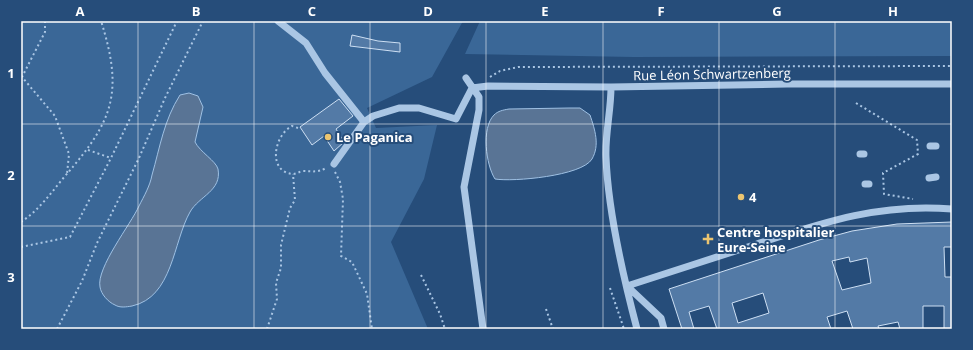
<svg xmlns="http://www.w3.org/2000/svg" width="973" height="350" font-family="'Open Sans',sans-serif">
<rect width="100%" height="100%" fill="#264d7a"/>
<!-- green -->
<path fill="#3a6797" d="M21,21H463L432,77L367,108L376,128L437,125L424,179L391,242L428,329H21Z
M480,21H952V56L634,57L465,54Z"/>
<!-- water -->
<path fill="#597495" stroke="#9fc1e4" d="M189,93L198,96L203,107L195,142C200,152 216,161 218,169C222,191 199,196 190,212C173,242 173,297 132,306C126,307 120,308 115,305C108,302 101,294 100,287C96,268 131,224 139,206C144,196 150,186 152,175C160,147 164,120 180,95Z
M569,108H580L590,115C595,130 600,145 592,159C582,176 513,182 495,179C486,165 481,128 494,115C498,111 503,110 509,109Z"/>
<!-- building -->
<path fill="#537aa6" stroke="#cddff3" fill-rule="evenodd" d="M352,35L378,41L400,43V52L350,46Z
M339,99L353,116L336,129L344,142L334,151L324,136L312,145L300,127Z
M952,222V247H944L945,277H952V329H944V306H923V329H900L898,322L878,326L879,329H853L847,311L827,317L831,329H717L709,306L689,312L694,329H682L669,289L819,240L852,231L897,224ZM849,257L850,262L867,258L871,283L842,290L832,261ZM763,293L769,313L738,323L732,303Z"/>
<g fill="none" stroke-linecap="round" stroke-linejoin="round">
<!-- path -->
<path stroke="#aac6e4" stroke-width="2" stroke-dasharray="2 3" stroke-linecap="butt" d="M45,21V32L22,77L55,116L69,154L67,174
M490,77L500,71L518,67L952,66
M856,103L917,140L918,154L883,173L884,194L913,199
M298,128L292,126C274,135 267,172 293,174C296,174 299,172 302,171C312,171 317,173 326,168
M88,150L111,158
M335,172L340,182L343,199L341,256L352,262L367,294L372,329
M21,222C39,210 51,193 65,176C113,121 124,93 101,21
M21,247L70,237L111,158L177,21
M421,275L440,314L445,329
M610,288L624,329
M546,309L553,329
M57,329L82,281L97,243L139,158L165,98L203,21
M267,329L277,299L276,283L281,268V245L290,208L295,200L293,174"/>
<!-- minor -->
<path stroke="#aac6e4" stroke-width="7" d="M278,21L306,43L325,73L364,122
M466,78L479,97V110L464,187L483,329
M611,87C611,111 605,134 606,157C608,212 623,276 637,329
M472,88L488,86L611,87L787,84H952
M930,146H936
M860,154H864
M334,164L364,122L373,116L399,108H419L456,119L472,88
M929,178L936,177
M865,184H869
M664,329L661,318L627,286C670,272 714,258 757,244C824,222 880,203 952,209"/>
</g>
<!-- grid -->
<path fill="none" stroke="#fff" stroke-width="1" stroke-opacity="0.55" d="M138,21V329M254,21V329M370,21V329M486,21V329M603,21V329M719,21V329M835,21V329M21,124H952M21,226H952"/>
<!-- markers -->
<g fill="#ecc570" stroke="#264d7a" stroke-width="1.5">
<circle cx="328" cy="137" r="4"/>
<circle cx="741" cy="197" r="4"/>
<path d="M706 233h4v4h4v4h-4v4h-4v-4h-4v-4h4z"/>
</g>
<g text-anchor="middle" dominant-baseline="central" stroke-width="4" stroke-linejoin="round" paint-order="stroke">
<!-- street labels -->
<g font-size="13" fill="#fff" stroke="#264d7a">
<text transform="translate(712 74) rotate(-1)">Rue Léon Schwartzenberg</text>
</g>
<!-- poi labels -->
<g font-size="13" font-weight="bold" fill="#fff" stroke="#264d7a" text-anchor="start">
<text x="336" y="137">Le Paganica</text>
<text x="749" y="197">4</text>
<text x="717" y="232">Centre hospitalier<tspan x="717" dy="15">Eure-Seine</tspan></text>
</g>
</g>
<!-- border -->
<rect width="973" height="350" fill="none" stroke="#264d7a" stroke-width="44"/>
<rect x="22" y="22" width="929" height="306" fill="none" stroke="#fff" stroke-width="1.5"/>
<g font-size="13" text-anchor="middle" font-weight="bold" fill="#fff">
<text x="80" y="16">A</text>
<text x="196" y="16">B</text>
<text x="312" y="16">C</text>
<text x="428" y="16">D</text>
<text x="545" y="16">E</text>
<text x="661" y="16">F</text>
<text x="777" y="16">G</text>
<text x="893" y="16">H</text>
<text x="11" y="78">1</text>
<text x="11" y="180">2</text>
<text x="11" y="282">3</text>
</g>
</svg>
